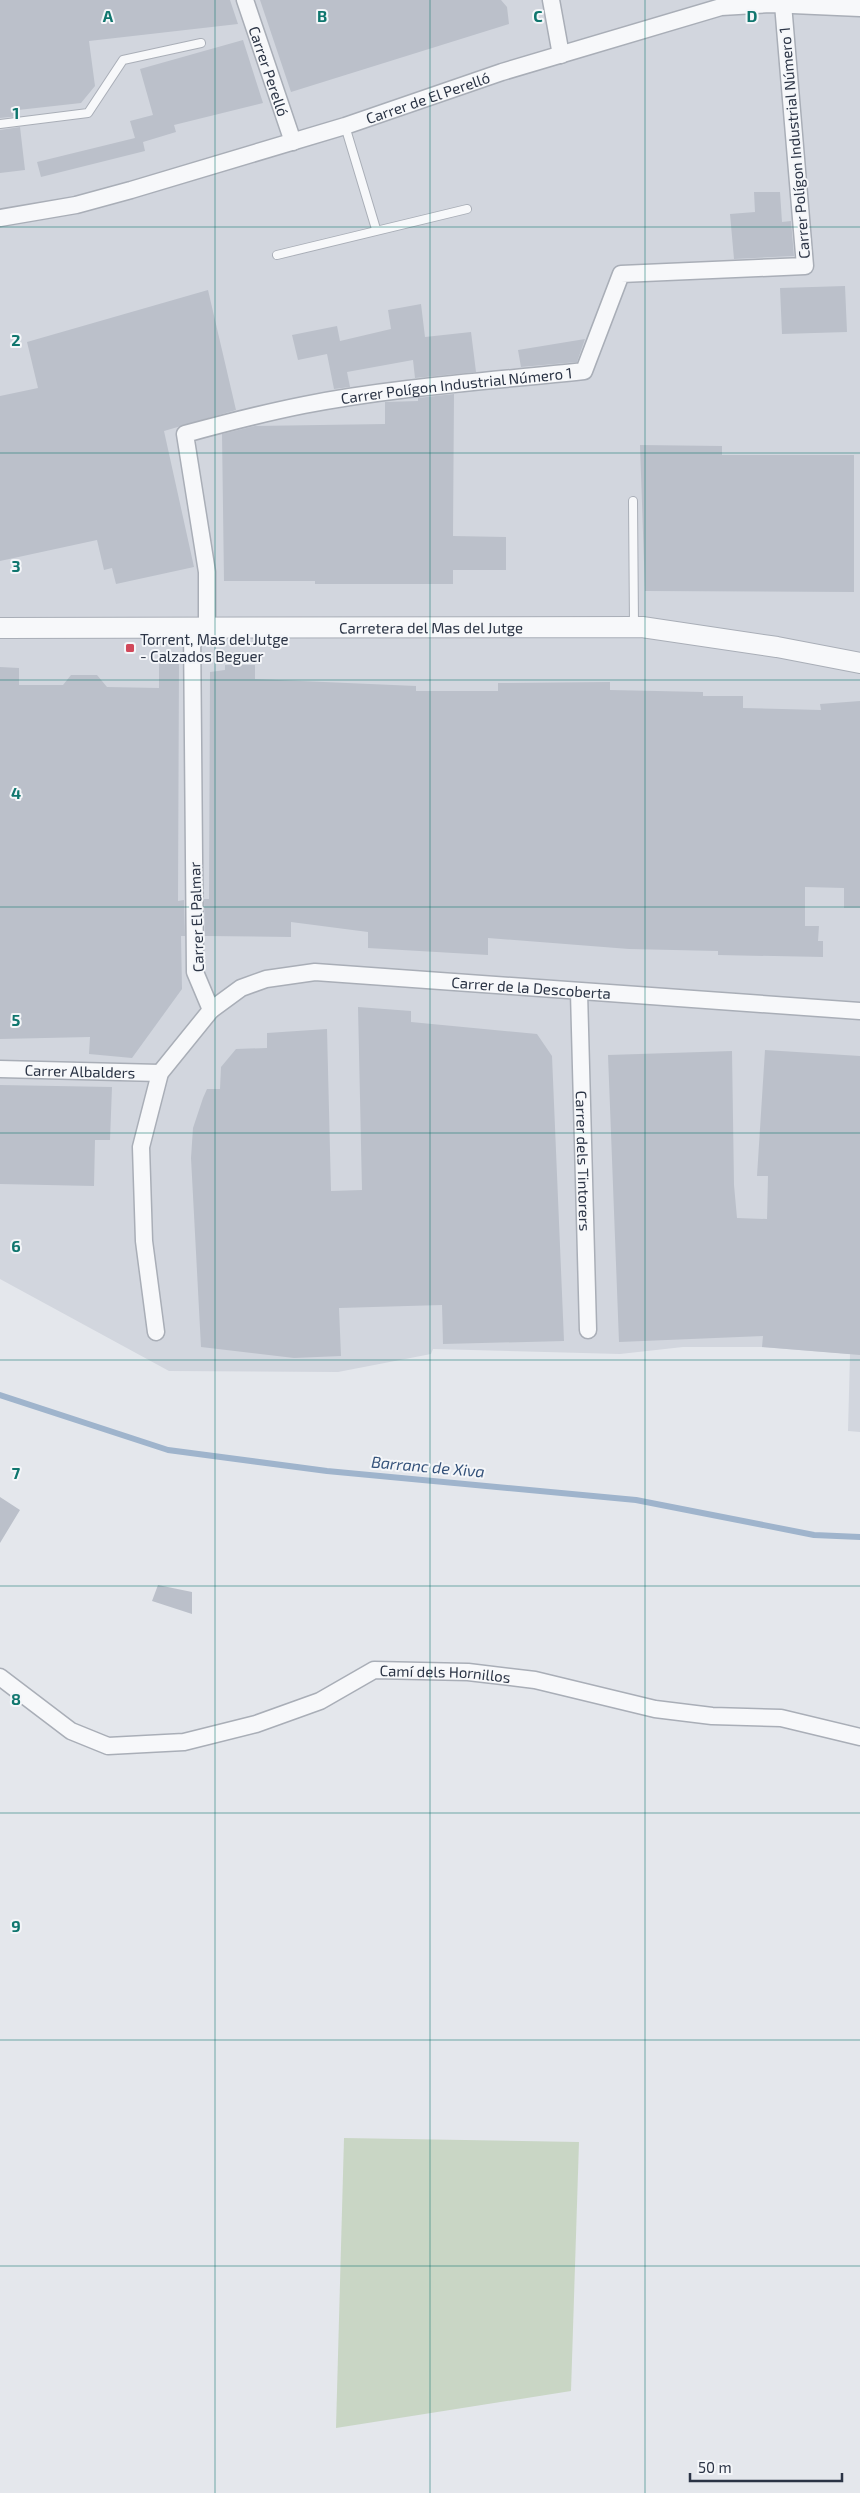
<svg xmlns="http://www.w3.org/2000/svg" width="860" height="2493" font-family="'Exo 2',sans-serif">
<rect width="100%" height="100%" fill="#e4e7ec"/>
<!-- built -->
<path fill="#d2d6de" d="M0,0H860V1432L848,1431L850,1354L762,1347H683L620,1354L433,1349L431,1354L338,1372L169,1371L0,1279Z"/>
<!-- green -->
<path fill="#c9d6c5" d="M344,2138L579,2142L571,2391L336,2428Z"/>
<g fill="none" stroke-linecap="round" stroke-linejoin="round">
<!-- stream -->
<path stroke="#9fb4cc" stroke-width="6" d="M0,1395L168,1450L327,1471L636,1500L814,1535L860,1537"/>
</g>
<!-- building -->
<path fill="#bbc0ca" d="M0,0H230L238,24L89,41L95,86L81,103L18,110L19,116L0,118Z
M260,0H501L507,7L509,24L291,92Z
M243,40L263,103L174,125L176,132L143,142L145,151L41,177L37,162L135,138L130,121L153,115L140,69Z
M20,127L25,170L0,173V130Z
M754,192H780L782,222L791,221L794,256L734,259L730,214L755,212Z
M845,286L847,332L782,334L780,288Z
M208,290L236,410L164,431L194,567L116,584L112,568L104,570L97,540L0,561V396L38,388L27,342Z
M421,304L425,337L471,332L476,372L415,378L413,360L347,372L350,387L334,389L327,354L298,360L292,335L337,326L340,341L391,329L388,310Z
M585,339L577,362L521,367L518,350Z
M454,394L453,536L506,537V570H453V584H315V581H224L222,434L255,426L385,424V402L418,401V398Z
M640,445L722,446V455H854V592L645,591Z
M159,662H179L178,901L184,900L185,936H181L182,989L132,1058L89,1054L90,1037L0,1039V667L19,668V685H63L71,675H97L107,687L159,688Z
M225,665H255V679L416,686V691H498V683L610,682V690L703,692V696H743V708L821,710L820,704L860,701V908H844V888L805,887V926H819L818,941H823V957L718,955V951L629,949L488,938V955L368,948V932L291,922V937L205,936L204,899H209L210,672L225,670Z
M358,1007L411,1011V1022L537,1034L552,1056L564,1341L443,1344L442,1305L339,1308L341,1356L294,1358L201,1347L191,1158L193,1128L203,1098L207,1089H220L221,1067L236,1049L267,1048V1033L327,1029L331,1191L362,1190Z
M765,1050L860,1056V1355L762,1347L763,1336L619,1342L608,1055L732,1051L734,1185L737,1218L767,1219L768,1176H757Z
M0,1085L112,1087L110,1140H95L94,1186L0,1184Z
M0,1497L20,1510L0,1543Z
M158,1585L192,1592V1614L152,1601Z"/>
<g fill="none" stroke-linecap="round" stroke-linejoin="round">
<!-- service casing -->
<g stroke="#a9aeb7" stroke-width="10">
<path id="service" d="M0,124L88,113L123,60L201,43
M345,126L376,229
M277,255L467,209
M633,501L634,625"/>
</g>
<!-- minor casing -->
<g stroke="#a9aeb7" stroke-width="19">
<g id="minor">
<path id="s1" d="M245,0L293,142"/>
<path d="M551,0L561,55"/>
<path id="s2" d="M0,218L76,205L131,190L345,126L502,72L721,7L770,4L860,8"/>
<path id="s3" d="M207,627V572L185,434C225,423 264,413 304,405C396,387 491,381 584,371L621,274L805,266L783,4"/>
<path id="s4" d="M579,992L588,1330"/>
<path id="s5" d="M211,1010L241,988L266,979L315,972L860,1011"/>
<path id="s6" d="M0,1069L160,1073"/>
<path d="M156,1332L144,1241L141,1147L160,1073L211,1010L195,972L192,627"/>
<path id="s7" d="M0,1677L71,1731L108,1746L184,1742L256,1724L320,1701L374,1670L468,1672L535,1680L655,1709L712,1716L781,1718L860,1737"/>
</g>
</g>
<!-- tertiary casing -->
<g stroke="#a9aeb7" stroke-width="22">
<g id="tertiary">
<path id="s8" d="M0,628L642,627L777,647L860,663"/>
</g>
</g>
<!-- service -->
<use href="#service" stroke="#f7f8fa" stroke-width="8"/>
<!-- minor -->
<use href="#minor" stroke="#f7f8fa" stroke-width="16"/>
<!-- tertiary -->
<use href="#tertiary" stroke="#f7f8fa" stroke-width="20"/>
</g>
<!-- grid -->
<path fill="none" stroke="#0f766e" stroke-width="1" stroke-opacity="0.55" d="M215,0V2493M430,0V2493M645,0V2493M0,227H860M0,453H860M0,680H860M0,907H860M0,1133H860M0,1360H860M0,1586H860M0,1813H860M0,2040H860M0,2266H860"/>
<!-- markers -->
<rect fill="#d1495b" stroke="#f4f6f9" stroke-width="2" x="125" y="643" width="10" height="10" rx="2.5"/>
<g text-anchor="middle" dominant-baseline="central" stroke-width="4" stroke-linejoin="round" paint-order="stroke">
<!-- street labels -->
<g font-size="15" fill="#2b3445" stroke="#f4f6f9">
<text stroke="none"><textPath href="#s1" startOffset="75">Carrer Perelló</textPath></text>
<text stroke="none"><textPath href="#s2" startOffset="445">Carrer de El Perelló</textPath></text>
<text transform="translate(794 143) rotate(-95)">Carrer Polígon Industrial Número 1</text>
<text stroke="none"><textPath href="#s3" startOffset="471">Carrer Polígon Industrial Número 1</textPath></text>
<text stroke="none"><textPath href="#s8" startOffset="431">Carretera del Mas del Jutge</textPath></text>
<text transform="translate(196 917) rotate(-92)">Carrer El Palmar</text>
<text stroke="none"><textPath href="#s5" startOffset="330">Carrer de la Descoberta</textPath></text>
<text stroke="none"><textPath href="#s6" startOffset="80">Carrer Albalders</textPath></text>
<text stroke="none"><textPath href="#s4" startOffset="169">Carrer dels Tintorers</textPath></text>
<text stroke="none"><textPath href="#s7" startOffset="481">Camí dels Hornillos</textPath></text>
</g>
<!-- poi labels -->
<g font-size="15" fill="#2b3445" stroke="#f4f6f9" text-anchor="start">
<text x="140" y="639">Torrent, Mas del Jutge<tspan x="140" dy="17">- Calzados Beguer</tspan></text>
</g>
<!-- water labels -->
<g font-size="16" font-style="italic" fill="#34527a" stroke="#f4f6f9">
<text transform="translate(428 1466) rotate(5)">Barranc de Xiva</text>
</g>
</g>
<g font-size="16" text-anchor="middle" font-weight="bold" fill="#0f766e" stroke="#f4f6f9" stroke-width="4" stroke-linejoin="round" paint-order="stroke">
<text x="108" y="22">A</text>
<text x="322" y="22">B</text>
<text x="538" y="22">C</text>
<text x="752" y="22">D</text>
<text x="16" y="119">1</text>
<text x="16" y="346">2</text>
<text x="16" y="572">3</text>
<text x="16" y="799">4</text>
<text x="16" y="1026">5</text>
<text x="16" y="1252">6</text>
<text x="16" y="1479">7</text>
<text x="16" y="1705">8</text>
<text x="16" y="1932">9</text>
</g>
<!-- scale -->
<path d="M690 2473v8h152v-8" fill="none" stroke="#2b3445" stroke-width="2.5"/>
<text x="698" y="2473" font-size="15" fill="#2b3445" stroke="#f4f6f9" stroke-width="4" paint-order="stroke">50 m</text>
</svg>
